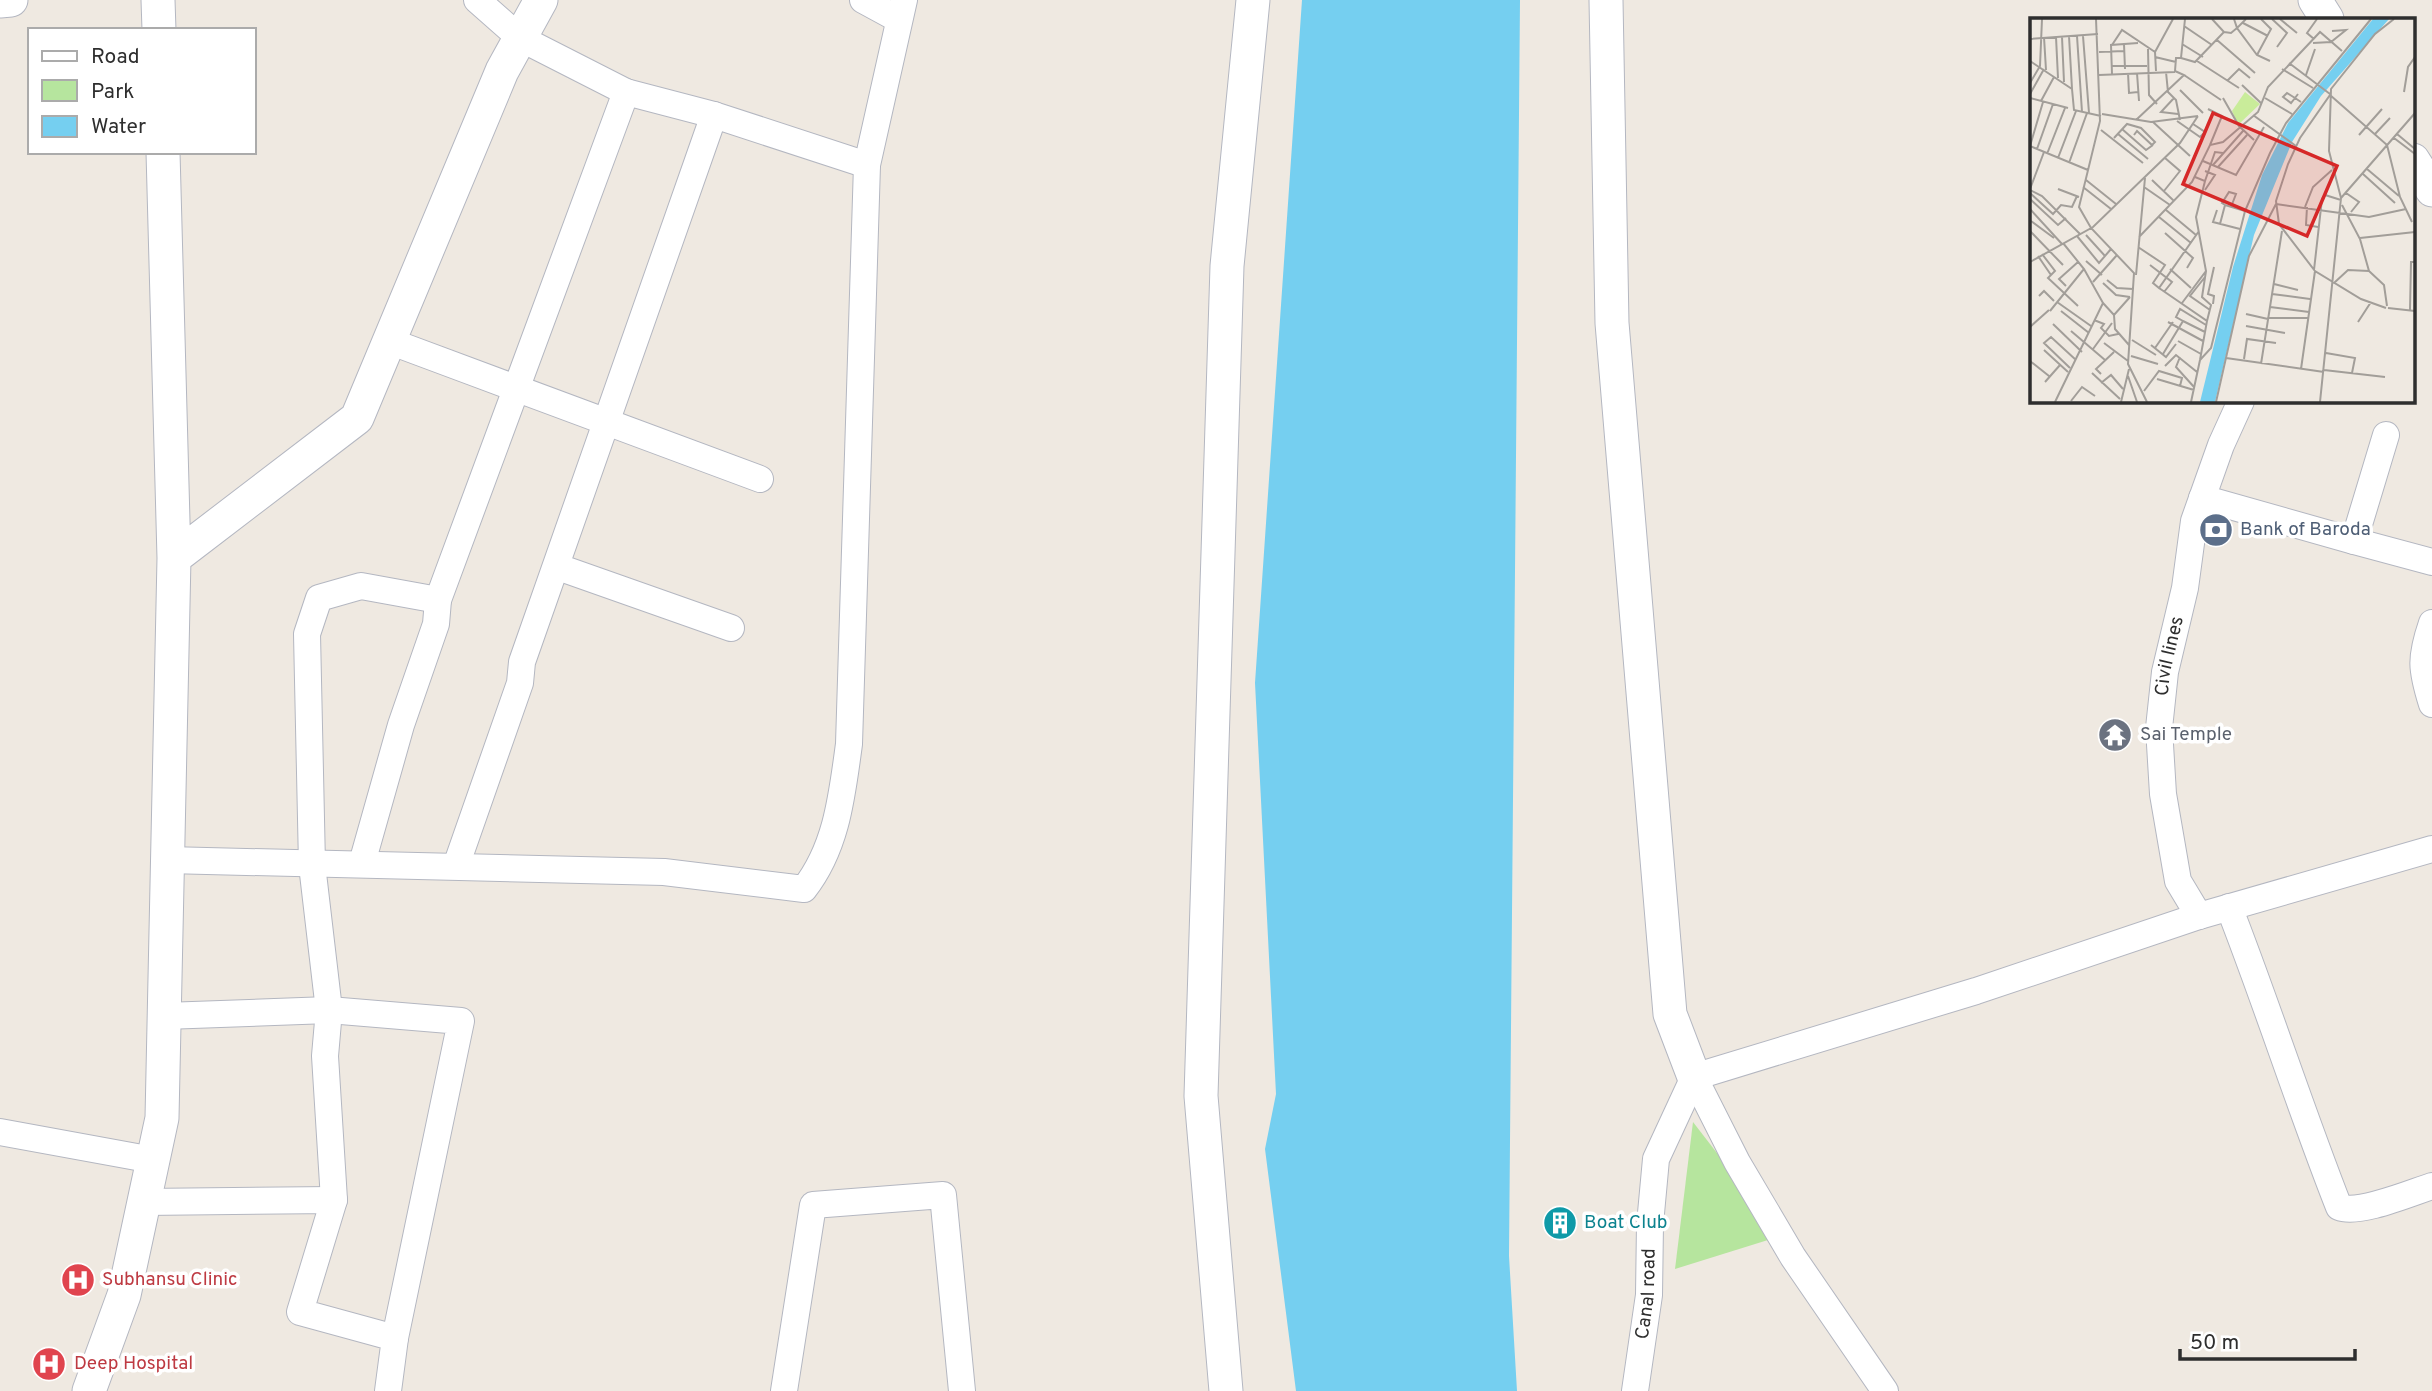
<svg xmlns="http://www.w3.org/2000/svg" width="2432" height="1391" font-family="Overpass,sans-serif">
<rect width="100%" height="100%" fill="#efe9e1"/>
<!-- green -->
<path fill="#b6e59e" d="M1693,1122L1781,1236L1675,1269Z"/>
<!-- water -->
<path fill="#75cff0" d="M1302,0H1520L1509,1256L1517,1391H1296L1265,1149L1276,1094L1255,683Z"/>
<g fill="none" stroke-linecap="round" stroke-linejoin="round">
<!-- minor casing -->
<g stroke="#b4b7c1" stroke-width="28">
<g id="minor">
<path d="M477,0L520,38L626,92L714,115L867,165"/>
<path d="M863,0L898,19"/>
<path d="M389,341L760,479"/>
<path d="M2202,498L2354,541L2386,435"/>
<path d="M2354,541L2432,562"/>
<path d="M558,567L731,628"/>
<path d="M2432,623C2420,658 2421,669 2432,704"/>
<path d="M167,860L664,872L804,889C837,847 842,795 849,744L867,165L904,0"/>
<path d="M362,863L401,725L436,624L438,600L626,92"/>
<path d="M456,866L520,683L522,662L714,115"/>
<path d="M2229,907C2268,1007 2300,1108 2339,1207C2359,1215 2410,1193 2432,1186"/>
<path id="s1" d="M2199,916L2178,881L2163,794L2159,728L2165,672L2185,588L2194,521L2221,445L2241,401"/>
<path d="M164,1016L329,1010L461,1021L395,1338"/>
<path d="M1694,1077L1976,991L2199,916L2432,849"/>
<path d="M1694,1077L1737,1162L1793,1257L1885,1391"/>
<path d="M0,1132L153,1160"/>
<path d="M334,1200L325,1056L329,1010L312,865L307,634L319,598L361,586L438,600"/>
<path d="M143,1202L334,1200L300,1312L395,1338L388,1391"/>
<path d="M784,1391L813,1205L943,1195L962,1391"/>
<path id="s2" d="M1635,1391L1649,1295L1650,1224L1656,1159L1694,1077"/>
</g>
</g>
<!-- tertiary casing -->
<g stroke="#b4b7c1" stroke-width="35">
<path id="tertiary" d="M158,0L159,30
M1606,0L1612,323L1670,1014L1694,1077
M2315,0L2327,19
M0,1L11,0
M163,152L174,558
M2413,160L2432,190
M89,1391L124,1295L162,1118L174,558L357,418L502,71L541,0
M1226,1391L1201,1096L1227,266L1253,0"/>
</g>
<!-- minor -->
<use href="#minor" stroke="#fff" stroke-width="26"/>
<!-- tertiary -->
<use href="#tertiary" stroke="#fff" stroke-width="33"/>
</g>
<!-- icons -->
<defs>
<g id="bank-disc" transform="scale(1.75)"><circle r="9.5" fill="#5c6f8a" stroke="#fff"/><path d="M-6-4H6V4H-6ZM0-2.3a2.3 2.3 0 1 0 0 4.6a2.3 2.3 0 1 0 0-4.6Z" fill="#fff"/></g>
<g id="temple-disc" transform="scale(1.75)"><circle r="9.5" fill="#6b7280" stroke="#fff"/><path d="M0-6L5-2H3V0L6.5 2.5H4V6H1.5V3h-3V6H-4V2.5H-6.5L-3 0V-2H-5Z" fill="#fff"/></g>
<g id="building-disc" transform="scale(1.75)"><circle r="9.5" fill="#0f9aa8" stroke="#fff"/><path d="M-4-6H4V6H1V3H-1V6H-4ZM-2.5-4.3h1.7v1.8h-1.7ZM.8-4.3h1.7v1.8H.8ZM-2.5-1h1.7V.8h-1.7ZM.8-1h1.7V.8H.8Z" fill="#fff"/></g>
<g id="hospital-disc" transform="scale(1.75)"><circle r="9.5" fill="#e0444e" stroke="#fff"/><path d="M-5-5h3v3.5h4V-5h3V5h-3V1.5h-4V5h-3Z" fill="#fff"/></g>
</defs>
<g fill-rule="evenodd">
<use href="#bank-disc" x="2216" y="530"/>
<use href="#temple-disc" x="2115" y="735"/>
<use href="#building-disc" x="1560" y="1223"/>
<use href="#hospital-disc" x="78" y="1280"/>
<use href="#hospital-disc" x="49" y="1364"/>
</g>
<g text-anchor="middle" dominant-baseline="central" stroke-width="7" stroke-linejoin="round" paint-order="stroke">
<!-- service labels -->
<g font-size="19" fill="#4e5e75" stroke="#fff" text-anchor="start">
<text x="2240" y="530">Bank of Baroda</text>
</g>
<!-- street labels -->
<g font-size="19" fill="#2e2e2e" stroke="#fff">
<text stroke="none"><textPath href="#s1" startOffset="268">Civil lines</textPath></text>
<text stroke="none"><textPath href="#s2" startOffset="98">Canal road</textPath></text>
</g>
<!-- worship labels -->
<g font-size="19" fill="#5b616d" stroke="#fff" text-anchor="start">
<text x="2140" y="735">Sai Temple</text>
</g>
<!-- culture labels -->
<g font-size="19" fill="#0d838f" stroke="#fff" text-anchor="start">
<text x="1584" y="1223">Boat Club</text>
</g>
<!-- health labels -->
<g font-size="19" fill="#be3a42" stroke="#fff" text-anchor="start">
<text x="102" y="1280">Subhansu Clinic</text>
<text x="74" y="1364">Deep Hospital</text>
</g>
</g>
<!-- overview -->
<g transform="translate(2030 18)">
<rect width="385" height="385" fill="#efe9e1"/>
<path d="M215,74L230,86L208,107L202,93Z" fill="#c9ec9a"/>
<path d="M343,1H359L291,78L262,124L224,217L185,384H170L203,249L232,157L258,105Z" fill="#75cff0"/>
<path fill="none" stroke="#a29e99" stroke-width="2" d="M66,1L70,103L49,189L61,210L104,255L98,346L117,384M155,1L151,40L165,44L194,14L182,1M216,1L207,10L227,37L240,43M242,1L257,15L247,29M250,1L267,15M213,5L238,18M154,8L182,27M194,14L201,15L207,10L204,1M39,18L42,71M47,18L52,94M53,18L59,95M14,19L16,52M26,19L28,60M32,19L34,64M0,21L68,16M284,21L277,15L287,1M187,22L225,55M283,25L301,24L316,12L302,13M94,26L95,51M152,26L173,39M82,27L92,12L125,34M118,31L119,77L127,86M69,34L94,33M227,37L241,11L231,1M125,39L146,44M0,43L42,71L44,92L71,98M167,43L209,70M259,45L300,76M82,48H117M252,51L283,70M126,53L125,34L143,1M136,54L138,74L146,82L150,102M98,55L99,75L108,74M107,55L109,83M82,56L81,27L108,25M69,57L145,54M154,57L191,82M276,57L285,31M197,63L209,51L220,60M0,65L10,48L12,1M212,67L232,86M150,72L173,95M374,74L378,49L385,39M0,76L14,51M268,76L265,80L261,85L253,79L257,75L265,80L271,84M0,80L38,90M144,80L131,94L148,96M193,80L209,108L224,122M235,80L262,96M11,83L24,59M178,91L192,98L180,127M72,96L121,104L168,98M223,97L266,128M106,102L154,57L145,53L146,40H151M147,103L170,119L175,114L163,106M123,104L160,138M92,111L116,132L123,127M71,112L113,145M88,116L118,141M345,116L360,100M367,116L385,131M329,117L352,91M84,120L97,106L111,110L125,124L122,127L107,113L104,117M364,120L385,136M0,128L58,152M0,128L13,84M7,131L23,86M17,136L35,90M28,140L46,93M173,143L206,157L234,109M39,145L57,95M183,147L213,113M188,149L217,117M337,151L369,178M333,156L365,185M56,162L86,186M122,162L144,183M175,163L185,134L193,135M53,169L81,191M114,169L140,187M0,171L14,134M28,171L49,179M0,172L12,178L50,216M175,172L185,157L175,153M134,173L150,153L135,140M0,175L23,196L31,187L42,189L47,178M316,175L329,184L321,194M311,180L299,133L301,71L345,16L364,1M0,181L28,207L36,200M246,186L339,199L376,191M195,187L192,185L199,174L206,176L201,189M312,187L330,221L339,253M275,189L283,169L302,152M277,189L276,207L288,209M0,191L32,226M136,192L166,217M187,192L183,204L210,211M129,199L161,225M1,203L24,220M190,206L195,187L215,193M0,213L33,247M135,215L163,240L157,250M56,217L75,238M47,218L69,245L81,231M109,219L162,164L180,127L193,124L228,94L238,69L290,14L312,33M330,220L385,214M108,229L135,247L123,265L129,270L169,213M12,236L25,253L18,260L48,288M8,238L21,257M56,243L72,257M0,244L63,209L150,125L168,98M120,247L142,264L134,274M140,251L161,270M284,252L292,181L295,177L311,182M176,253L172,279L181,287L177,303M106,257L115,160M175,259L160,278L180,292M77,262L87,270L103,271M63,264L87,237M73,265L86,277L100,279M304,265L318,252L339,253L354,267L357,288M244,266L268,272M36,268L29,261L48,244M129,270L177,303L170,342M242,276L280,281M9,278L14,273L24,283M27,284L61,308M73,285L84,297L100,279M152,285L176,253L166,199L175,163L165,159M183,286L184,278L178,276L184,249M240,289L279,294M356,290L331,281L285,253L249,206L246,183L258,146L270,120L300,77L357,127L370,179L382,204M358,290L385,293M380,292L381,244H385M20,293L54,251L33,225M31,293L59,315M216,296L238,301M84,297L85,311L99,327M238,300H278M64,302L74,306L71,310L79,318L88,316M153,303L175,314M138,304L173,323M328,304L341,284M23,306L52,334M216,308L255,315M0,309L19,292M41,313L75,342M102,322L126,337M148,323L171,336M74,325L98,343M121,327L136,339L146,326M125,330L143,304M63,331L82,305M14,332L38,354M296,335L325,340L322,355M133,336L153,303L146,299L150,291L176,307M101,338L128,346M150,339L146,349L164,369M196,340L294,354M214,341L217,321L246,325M0,343L19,358M231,346L252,213M135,348L146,337L167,354M40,350L14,325L21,319L46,342M271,351L285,253M294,352L355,359M62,355L90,381M71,356L66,351L84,334M98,358L107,384M127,361L164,372M15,364L30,347M71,365L81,357L93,371M114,373L129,353L152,360L150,368M41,383L52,369L65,378M25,384L73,285L54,251M91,384L99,351M161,384L170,342L181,330L215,193L240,135L256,105L341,1M186,384L219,238L246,186M290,384L311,180L385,95"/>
<path fill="#d62828" fill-opacity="0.15" stroke="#d62828" stroke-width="3.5" d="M183,95L307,148L277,218L153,166Z"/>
<rect width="385" height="385" fill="none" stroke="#2e2e2e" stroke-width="3.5"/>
</g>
<!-- legend -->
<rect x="28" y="28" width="228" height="126" fill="#ffffff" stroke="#ababab" stroke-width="2"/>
<rect x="42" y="51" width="35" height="10" fill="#ffffff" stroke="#ababab" stroke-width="2"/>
<text x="91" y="63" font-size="21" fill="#2e2e2e">Road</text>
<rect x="42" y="80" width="35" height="21" fill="#b6e59e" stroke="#ababab" stroke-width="2"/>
<text x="91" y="98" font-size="21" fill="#2e2e2e">Park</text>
<rect x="42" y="116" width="35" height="21" fill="#75cff0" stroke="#ababab" stroke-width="2"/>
<text x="91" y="133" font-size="21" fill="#2e2e2e">Water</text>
<!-- scale -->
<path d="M2180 1349v10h175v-10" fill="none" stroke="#2e2e2e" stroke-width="3.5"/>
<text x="2190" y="1349" font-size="21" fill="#2e2e2e" stroke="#ffffff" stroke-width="5" paint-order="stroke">50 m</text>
</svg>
